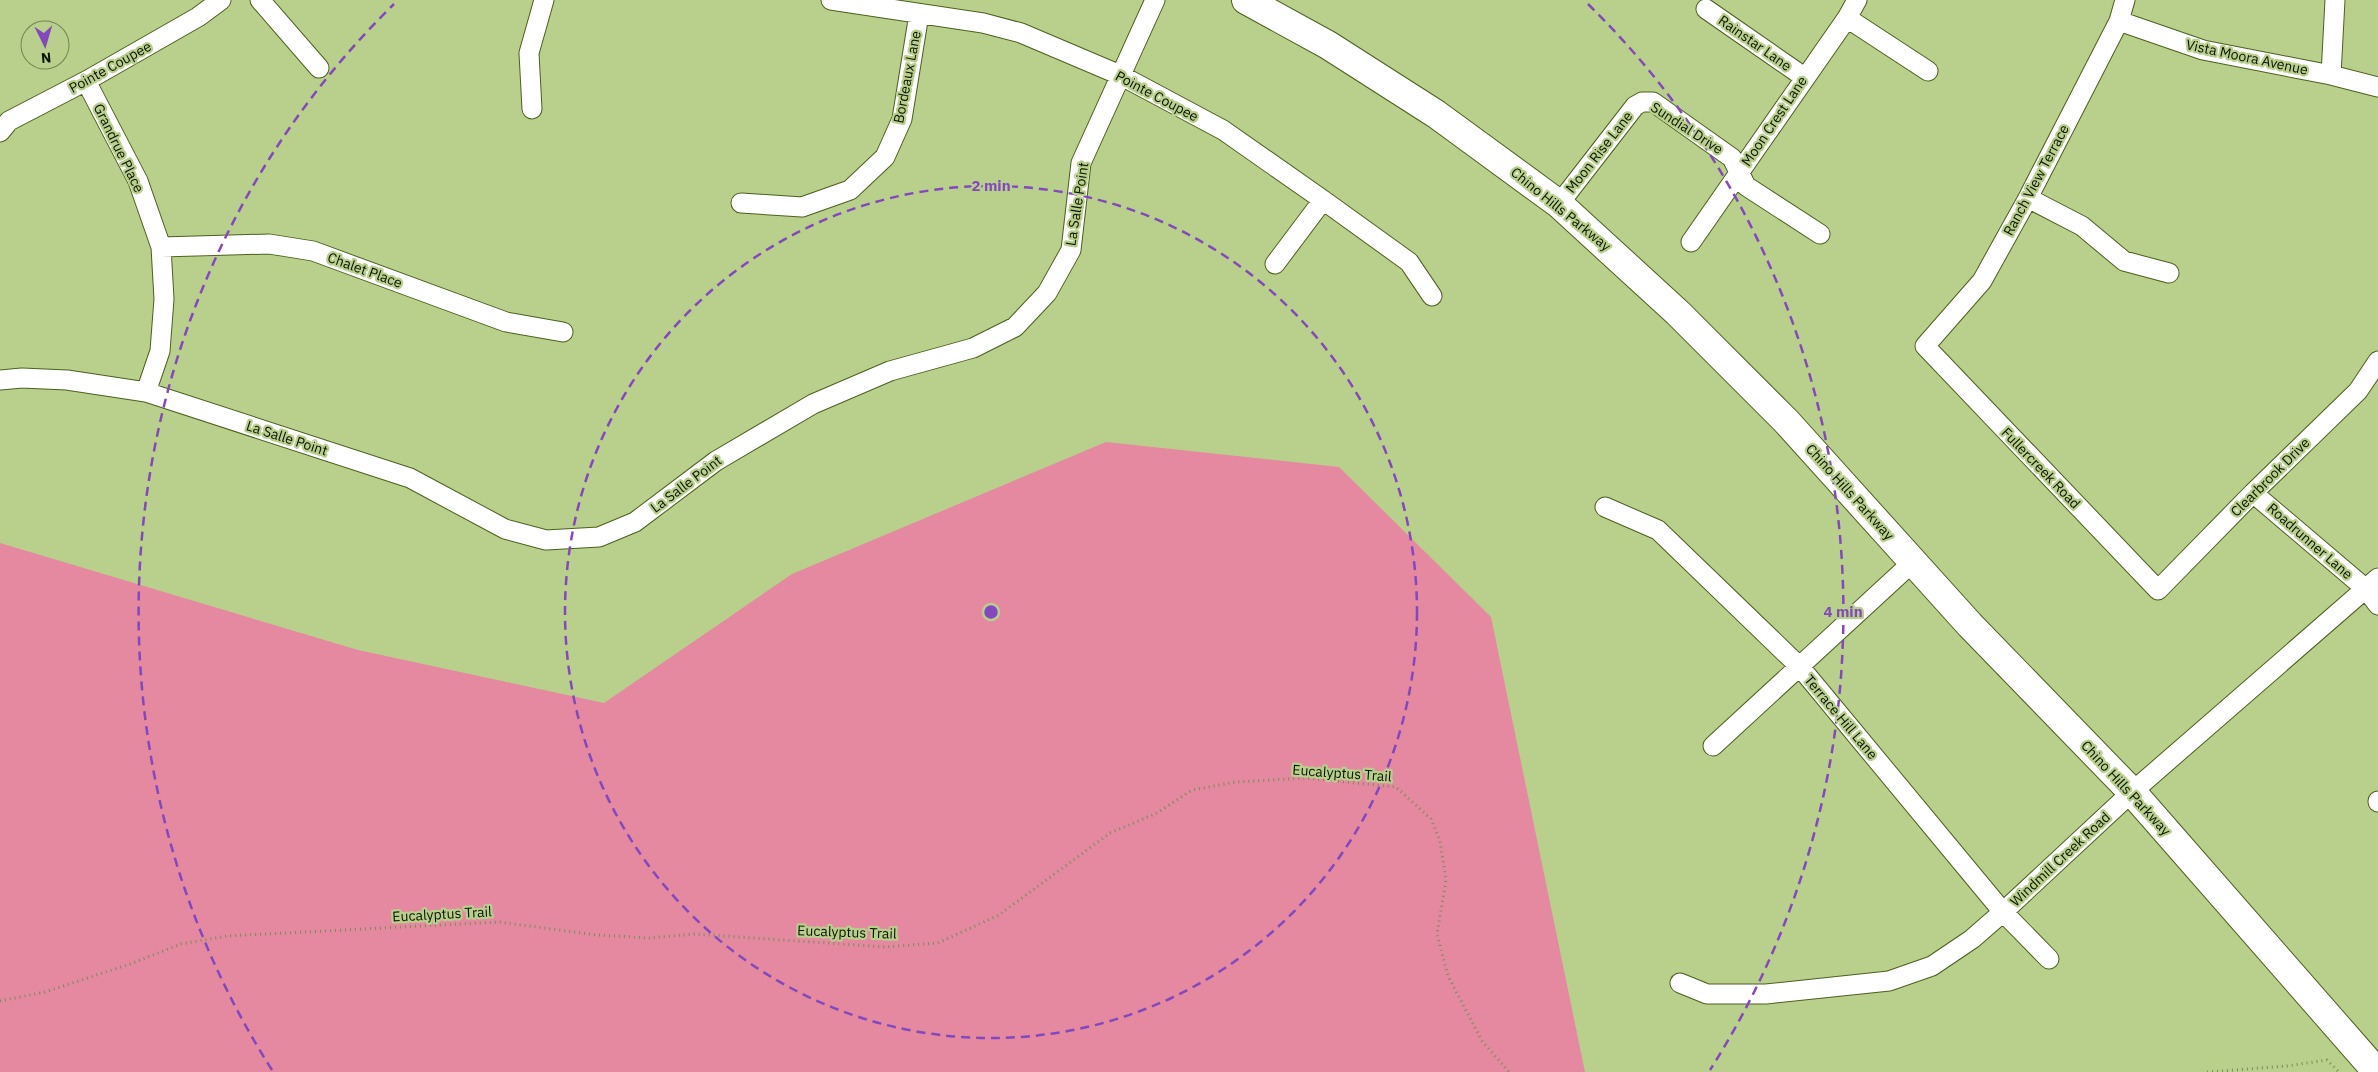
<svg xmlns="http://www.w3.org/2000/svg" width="2378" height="1072" font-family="'IBM Plex Sans',sans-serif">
<rect width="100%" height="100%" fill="#b8d08c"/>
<!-- green -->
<path fill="#e489a0" d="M1106,442L1339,467L1491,617L1585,1072H0V543L358,650L604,703L792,574Z"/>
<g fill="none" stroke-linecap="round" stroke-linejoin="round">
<!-- street casing -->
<g stroke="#4c601e" stroke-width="21">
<path id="street" d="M260,0L319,68
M831,0L983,23L1021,33L1120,75L1223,130L1323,200L1409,262L1432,296
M2125,0L2119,21L2028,198L1982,281L1925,346L2158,590L2253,493L2358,391L2378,361
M1706,9L1804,77
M1847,18L1928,71
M2119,21L2203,50L2331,75L2378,87
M2331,75L2335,0
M86,81L138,181L161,247L164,299L160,351L146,392
M532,109L529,53L544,0
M0,132L9,121L86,81L198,17L221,0
M2028,198L2082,226L2124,261L2169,273
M741,203L802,207L850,190L885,157L902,119L919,14
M1559,204L1635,106L1642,102H1653L1732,158L1746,186L1820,234
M1691,242L1847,18L1857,0
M161,247L269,244L313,251L506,322L563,332
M1275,264L1323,200
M0,380L22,378L67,380L146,392L410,478L505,529L546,540L599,537L635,522L716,461L813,404L890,371L973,348L1015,327L1047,293L1071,250L1081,163L1155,0
M2253,493L2366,589L2378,605
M1605,507L1658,530L1800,667L2003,912L2049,959
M1713,746L1914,561
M2378,801V802
M1680,983L1707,994H1766L1889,981L1932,966L1972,939L2003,912L2132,792L2378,578"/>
</g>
<!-- primary casing -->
<g stroke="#4c601e" stroke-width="30">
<path id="primary" d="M1246,0L1328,45L1436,114L1559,204L1678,313L1786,421L1970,625L2132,792L2377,1072"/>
</g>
<!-- path -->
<path stroke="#798c59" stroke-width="3" stroke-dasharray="1 4" stroke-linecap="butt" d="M0,1001L45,992L130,964L181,944L227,936L499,922L597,935L649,938L695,934L885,947L938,943L999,915L1110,833L1157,813L1192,790L1236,782L1306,778L1396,787L1431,819L1440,841L1446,880L1437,934L1448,976L1482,1041L1509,1072
M2207,1072L2287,1066L2327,1060L2339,1072"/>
<!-- street -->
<use href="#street" stroke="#fff" stroke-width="19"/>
<!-- primary -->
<use href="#primary" stroke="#fff" stroke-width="28"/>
</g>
<!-- distance rings -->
<g fill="none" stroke="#8448be" stroke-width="2.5" stroke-dasharray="9 6">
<circle cx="991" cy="612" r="426"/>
<path d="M272 1070A852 852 0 0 1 394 4M1588 4A852 852 0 0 1 1710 1070"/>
</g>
<g text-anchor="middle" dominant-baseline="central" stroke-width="4.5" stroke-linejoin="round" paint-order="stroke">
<!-- street labels -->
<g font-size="14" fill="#0b1300" stroke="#b8d08c">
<text transform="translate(1755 43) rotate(35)">Rainstar Lane</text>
<text transform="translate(2247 57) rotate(12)">Vista Moora Avenue</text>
<text transform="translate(110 67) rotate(-29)">Pointe Coupee</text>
<text transform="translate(907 77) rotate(-79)">Bordeaux Lane</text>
<text transform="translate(1157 96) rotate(28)">Pointe Coupee</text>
<text transform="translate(1774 121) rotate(-56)">Moon Crest Lane</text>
<text transform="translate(1687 128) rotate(33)">Sundial Drive</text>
<text transform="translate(119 148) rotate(64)">Grandrue Place</text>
<text transform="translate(1599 152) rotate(-52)">Moon Rise Lane</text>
<text transform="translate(2036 180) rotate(-62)">Ranch View Terrace</text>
<text transform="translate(1077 204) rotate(-81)">La Salle Point</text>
<text transform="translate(1561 209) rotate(39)">Chino Hills Parkway</text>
<text transform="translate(365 270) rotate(20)">Chalet Place</text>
<text transform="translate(287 438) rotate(18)">La Salle Point</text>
<text transform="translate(2041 468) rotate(46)">Fullercreek Road</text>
<text transform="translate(2270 477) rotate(-45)">Clearbrook Drive</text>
<text transform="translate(686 484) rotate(-37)">La Salle Point</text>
<text transform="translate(1850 492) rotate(48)">Chino Hills Parkway</text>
<text transform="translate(2310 541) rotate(41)">Roadrunner Lane</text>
<text transform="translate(1841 717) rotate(50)">Terrace Hill Lane</text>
<text transform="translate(1342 773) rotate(4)">Eucalyptus Trail</text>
<text transform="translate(2126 788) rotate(47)">Chino Hills Parkway</text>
<text transform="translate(2060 859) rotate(-43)">Windmill Creek Road</text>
<text transform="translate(442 914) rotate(-3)">Eucalyptus Trail</text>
<text transform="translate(847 932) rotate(2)">Eucalyptus Trail</text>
</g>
</g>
<circle cx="991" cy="612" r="8" fill="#8448be" stroke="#b8d08c" stroke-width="2.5"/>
<g font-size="15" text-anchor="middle" font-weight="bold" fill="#8448be" stroke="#b8d08c" stroke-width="4.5" stroke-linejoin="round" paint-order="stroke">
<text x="991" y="191">2 min</text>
<text x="1843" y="617">4 min</text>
</g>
<!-- north arrow -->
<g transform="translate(45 45) rotate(175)"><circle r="24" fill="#b8d08c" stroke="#738454"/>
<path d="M0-4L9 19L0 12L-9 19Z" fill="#8448be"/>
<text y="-8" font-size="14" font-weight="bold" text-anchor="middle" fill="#0b1300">N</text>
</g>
</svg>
